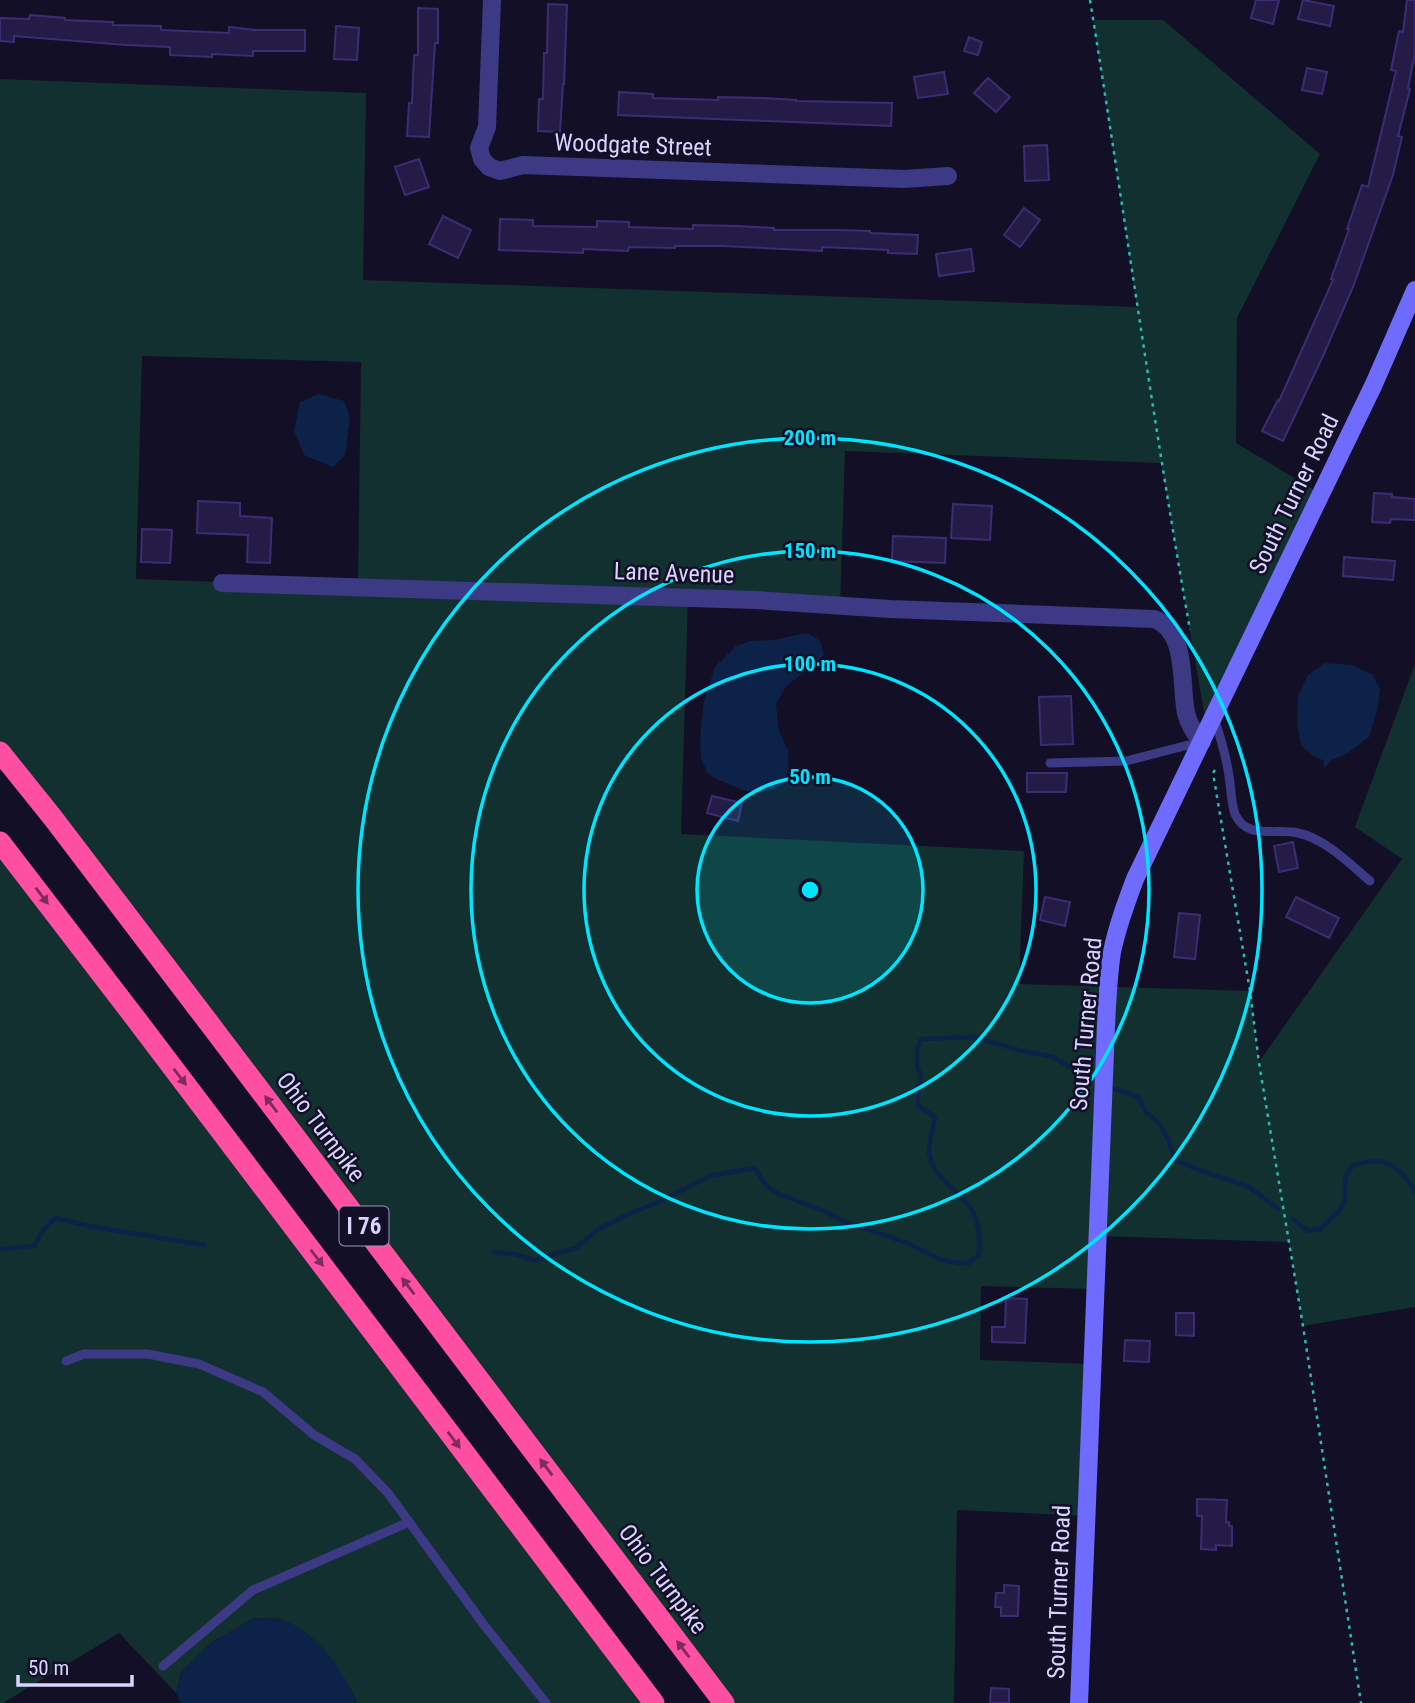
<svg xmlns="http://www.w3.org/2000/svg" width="1415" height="1703" font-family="'Roboto Condensed',sans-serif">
<rect width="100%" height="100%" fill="#130f26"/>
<!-- green -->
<path fill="#12302f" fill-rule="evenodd" d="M1093,20H1163L1320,154L1237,318L1236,443L1321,494L1202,742L1204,712L1161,463L845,451L840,606L688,598L681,834L1024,851L1019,984L1250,991L1259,1062L1402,859L1355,827L1415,664V1307L1303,1326L1289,1242L1098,1236L1096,1289L981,1286L980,1360L1093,1364L1087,1516L957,1510L954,1703H724L0,752V79L366,93L363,280L1137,307ZM142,356L361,362L358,587L136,579Z
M0,842L654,1703H357L351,1689L280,1619L255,1618L212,1642L181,1672L176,1693L119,1633L3,1703H0Z"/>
<!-- water -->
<path fill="#0c2248" d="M319,394L344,401L350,417L345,455L333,467L304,455L294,431L300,402Z
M801,634H810L820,641L824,654L816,664L786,686L776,704L779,731L788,751L789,770L784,783L774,790L758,793L743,790L714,778L707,772L701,758L700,738L704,701L715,667L736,646L751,641L774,640Z
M1325,663L1352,665L1373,675L1380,689L1377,711L1369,737L1346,754L1332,760L1324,769V761L1312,755L1301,745L1297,723L1298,696L1308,675Z
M255,1618C263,1619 274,1618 282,1620C316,1630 344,1671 357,1703H181L176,1693L181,1672L212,1642Z"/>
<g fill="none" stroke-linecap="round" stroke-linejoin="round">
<!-- stream -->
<path stroke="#0c2248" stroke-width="4.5" d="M1115,1089L1138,1097L1146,1112L1158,1122L1168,1139L1175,1160L1199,1170L1248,1186L1278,1209
M1293,1219L1308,1231L1320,1229L1338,1212L1345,1201V1178L1353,1165C1360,1164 1369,1160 1376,1161C1394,1161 1408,1178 1415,1192
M0,1249L34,1246L44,1229L55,1218L89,1226L204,1245
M494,1252L514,1254L535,1260L576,1248L597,1230L626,1215L661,1201L710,1176L754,1168L766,1185L779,1194L826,1212L843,1221L905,1242L941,1260L967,1264L979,1255C980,1240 980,1225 973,1212C961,1190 930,1178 929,1150C929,1141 934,1126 935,1117L918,1106V1089L921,1078L917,1065V1050L921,1039L973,1037L1019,1050L1053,1057L1091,1079"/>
</g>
<!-- building -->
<path fill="#241b47" stroke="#3b2d73" stroke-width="2" d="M1256,0H1279L1273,24L1251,18Z
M1303,0L1334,6L1330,26L1298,19Z
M1407,0H1415V53L1408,88L1410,89L1398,136L1402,137L1393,175L1353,287L1323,356L1283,441L1262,431L1278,400L1279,401L1333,280L1331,279L1349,229H1347L1362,185L1368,187L1396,71L1391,70L1399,31L1403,32Z
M548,4L567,5L564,84H563L560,132L538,131L539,99H543L544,53H547Z
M418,8L438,9V43H435L429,137L407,136L409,103H412L414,55H418Z
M30,15L65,18V20L113,22V25L161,26V30L229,33V27L254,30H305V51H253V56L212,54V57L170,55V47L126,45L14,36V42L0,41V18L29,19Z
M336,26L359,28L357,60L334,59Z
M969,37L982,42L978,55L964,51Z
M1307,68L1327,72L1322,94L1302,90Z
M944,72L948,94L918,98L914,77Z
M988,78L1010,97L996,112L974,93Z
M619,92L653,94V98L718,100V97L761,98L796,100V101L892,103L891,126L618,115Z
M1047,145L1049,180L1025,181L1024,146Z
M419,159L429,187L405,195L395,167Z
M1024,208L1040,220L1020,247L1004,235Z
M443,216L471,230L458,258L429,244Z
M500,219L533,220V226L597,227V221L629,222V227L693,229V225L738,226L774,228V230H838L870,231V233L918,235L917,254L888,253V250L822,247V251L723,246H675V248L629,247L628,251L583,249V253L499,250Z
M971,249L974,271L939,276L936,254Z
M1374,493L1392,494V497L1415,499V520L1391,519L1390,523L1372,522Z
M198,501L240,503V516L272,518L270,563L247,562L248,535L197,533Z
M953,504L992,506L990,540L951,538Z
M142,529L172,530L170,563L141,562Z
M893,536L946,538L945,563L892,561Z
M1344,557L1395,561L1393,580L1343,576Z
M1071,696L1073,744L1041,745L1039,697Z
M1027,773H1067L1066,792H1027Z
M712,796L742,803L738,821L707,813Z
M1293,842L1298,868L1279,872L1274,846Z
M1045,897L1070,902L1065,926L1040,920Z
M1296,897L1339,918L1329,938L1286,917Z
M1179,913L1200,915L1195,959L1174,957Z
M1006,1298L1027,1299L1025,1343L992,1342V1327H1005Z
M1176,1313H1194V1336L1176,1335Z
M1125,1340L1150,1341L1149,1362L1124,1361Z
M1197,1499L1227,1500L1226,1522H1229V1526H1232V1546L1216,1545V1550L1201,1549L1202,1516H1197Z
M1004,1585L1019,1586L1018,1616H1001V1607H995L996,1593H1004Z
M991,1688L1009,1689V1703H990Z"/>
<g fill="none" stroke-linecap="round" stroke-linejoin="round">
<!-- path -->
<path stroke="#2fb8b0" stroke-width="2.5" stroke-dasharray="3.5 5" stroke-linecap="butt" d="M1090,0C1124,210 1153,421 1190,630
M1215,770L1213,773L1250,991L1259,1063L1303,1326L1361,1703"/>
<!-- lane -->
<path stroke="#3d3a85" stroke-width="9" d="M1214,718C1221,738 1226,756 1229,776C1231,788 1231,803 1235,814C1246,840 1276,828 1298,833C1324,838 1350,864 1370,881
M1050,763L1126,761L1200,742
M66,1361L84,1354H148L199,1364L263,1392L314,1435L355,1459L388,1493L484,1625L546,1703
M163,1666L253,1590L409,1522"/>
<!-- street -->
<path stroke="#3d3a85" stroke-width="18" d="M492,0L487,127L479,148L482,159L489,167L500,171L523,165L904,179L948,176
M222,583L755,600L890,609L1154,619C1188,631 1180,683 1186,713C1189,725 1194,732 1202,742"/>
<!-- secondary -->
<path stroke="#6f6bff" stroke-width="18" d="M1079,1703L1104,1076C1106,1034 1106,992 1112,952C1117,927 1126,903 1135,879L1374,384L1415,290"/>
<!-- highway -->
<path stroke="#ff4fa3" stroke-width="21" d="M0,752L53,818L212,1027L724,1703
M0,842L139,1023L654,1703"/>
</g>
<!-- one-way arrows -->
<defs><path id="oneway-solid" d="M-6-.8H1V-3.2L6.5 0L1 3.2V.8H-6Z" transform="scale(1.75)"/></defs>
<g fill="#7d2c5e">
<use href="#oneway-solid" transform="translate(42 896) rotate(53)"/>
<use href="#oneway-solid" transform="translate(180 1077) rotate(53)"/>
<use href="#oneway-solid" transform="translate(271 1104) rotate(-127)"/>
<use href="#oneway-solid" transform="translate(317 1258) rotate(53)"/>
<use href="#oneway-solid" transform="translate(408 1286) rotate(-127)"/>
<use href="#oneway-solid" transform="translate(454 1440) rotate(53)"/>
<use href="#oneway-solid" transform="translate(546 1467) rotate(-127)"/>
<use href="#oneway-solid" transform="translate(683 1649) rotate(-127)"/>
</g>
<!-- distance rings -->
<circle cx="810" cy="890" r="113" fill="#00e5ff" fill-opacity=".12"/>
<g fill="none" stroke="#00e5ff" stroke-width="3.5">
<circle cx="810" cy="890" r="113"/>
<circle cx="810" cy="890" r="226"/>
<circle cx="810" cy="890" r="339"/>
<circle cx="810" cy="890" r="452"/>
</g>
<g text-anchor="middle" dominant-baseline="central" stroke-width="5" stroke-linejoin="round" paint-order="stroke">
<!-- shield labels -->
<rect fill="#130f26" stroke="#9e99be" stroke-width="2" x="339.5" y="1206.5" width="49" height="39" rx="5"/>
<g font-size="23" font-weight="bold" fill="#d9d4ff">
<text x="364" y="1226">I 76</text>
</g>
<!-- street labels -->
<g font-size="24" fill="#d9d4ff" stroke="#130f26">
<text transform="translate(633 145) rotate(2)">Woodgate Street</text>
<text transform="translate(1294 494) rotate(-64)">South Turner Road</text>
<text transform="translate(674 573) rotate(2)">Lane Avenue</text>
<text transform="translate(1086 1024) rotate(-85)">South Turner Road</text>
<text transform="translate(321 1127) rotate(53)">Ohio Turnpike</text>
<text transform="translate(663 1579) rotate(53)">Ohio Turnpike</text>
<text transform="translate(1059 1592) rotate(-88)">South Turner Road</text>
</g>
</g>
<circle cx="810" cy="890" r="10" fill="#00e5ff" stroke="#130f26" stroke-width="3.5"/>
<g font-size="21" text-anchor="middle" font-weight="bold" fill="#00e5ff" stroke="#130f26" stroke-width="5" stroke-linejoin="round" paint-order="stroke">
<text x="810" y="445">200 m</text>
<text x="810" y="558">150 m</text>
<text x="810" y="671">100 m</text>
<text x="810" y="784">50 m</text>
</g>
<!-- scale -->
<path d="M18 1675v10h114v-10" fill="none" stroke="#d9d4ff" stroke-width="3.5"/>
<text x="28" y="1675" font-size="21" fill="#d9d4ff" stroke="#130f26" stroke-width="5" paint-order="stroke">50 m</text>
</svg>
